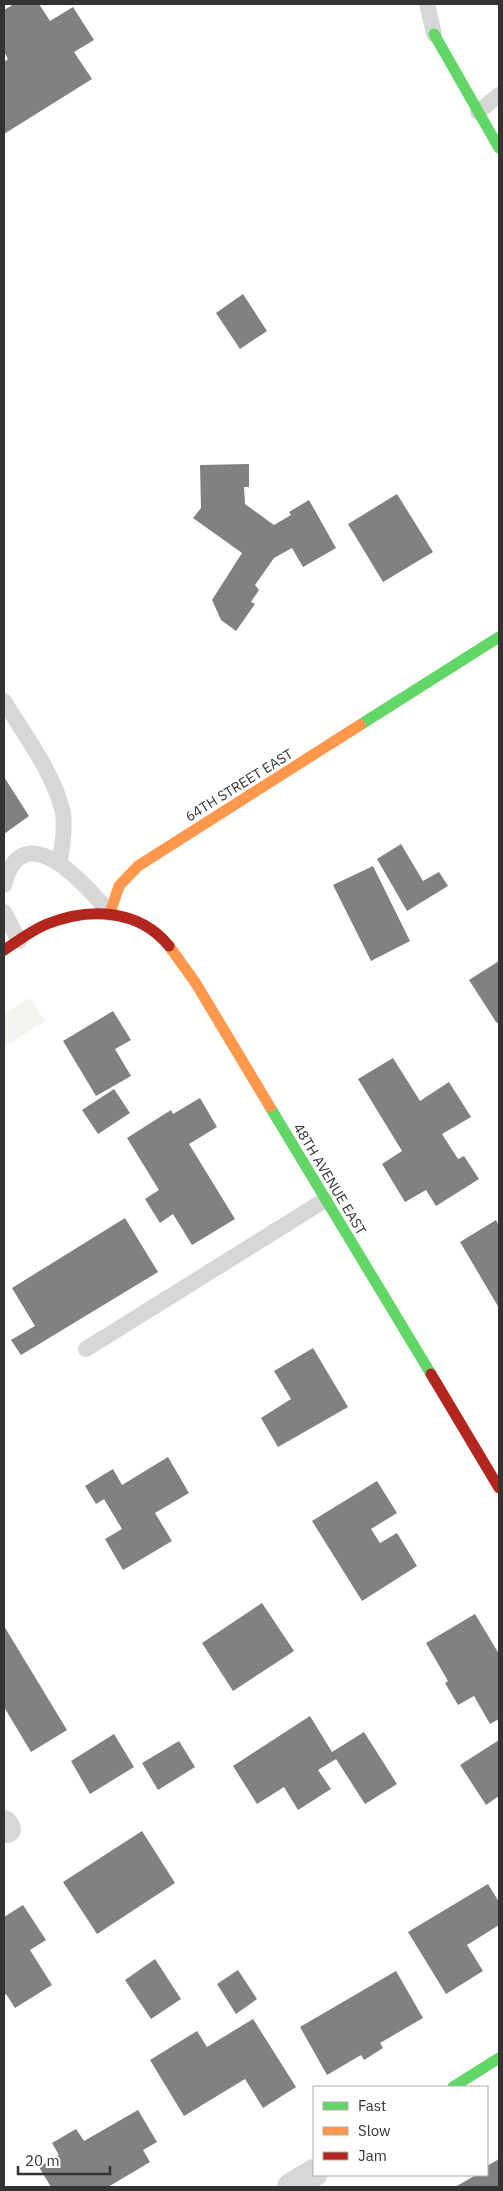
<svg xmlns="http://www.w3.org/2000/svg" width="503" height="2191" font-family="'IBM Plex Sans',sans-serif">
<rect width="100%" height="100%" fill="#fff"/>
<!-- green -->
<path fill="#f1f5ed" d="M30,998L45,1021L4,1047V1014Z"/>
<!-- building -->
<path fill="#818181" d="M14,4H39L50,21L73,7L94,40L74,52L92,79L4,134V62L8,59L4,52V10Z
M243,294L267,331L240,349L216,313Z
M249,464V487H244L245,504L274,525L291,515L289,512L309,500L336,548L303,567L292,548L274,558L255,585L259,590L251,602L255,604L236,631L221,620L212,600L242,553L193,518L201,508L200,465Z
M397,494L433,552L383,582L348,524Z
M4,777L29,816L4,834Z
M401,844L423,881L439,872L448,886L407,911L377,859Z
M373,866L410,941L371,961L333,885Z
M499,961V1024L496,1022L469,980Z
M113,1011L131,1040L115,1049L131,1076L96,1096L63,1041Z
M393,1058L420,1101L449,1082L471,1117L442,1134L458,1159L464,1156L479,1179L436,1206L426,1190L405,1202L382,1164L402,1151L358,1079Z
M114,1089L130,1113L98,1134L82,1110Z
M200,1098L217,1127L189,1144L235,1219L192,1245L173,1214L160,1223L145,1199L159,1190L127,1138L171,1110L173,1114Z
M125,1218L158,1272L21,1355L11,1340L35,1326L12,1288Z
M496,1220L499,1226V1308L460,1242Z
M313,1348L348,1407L278,1447L261,1418L291,1399L274,1371Z
M168,1457L189,1493L155,1513L172,1541L123,1570L105,1539L122,1529L104,1499L96,1504L85,1486L113,1469L122,1485Z
M377,1481L397,1513L371,1529L380,1543L397,1533L417,1566L362,1601L312,1521Z
M262,1603L294,1651L233,1691L202,1643Z
M475,1614L499,1654V1719L490,1724L474,1696L458,1705L445,1683L448,1681L426,1643Z
M4,1626L67,1730L31,1752L4,1707Z
M310,1716L332,1752L364,1732L397,1784L365,1804L336,1759L318,1770L331,1789L298,1810L284,1787L257,1804L233,1766Z
M114,1734L134,1767L90,1794L71,1761Z
M499,1740V1796L486,1805L460,1765Z
M179,1741L195,1767L158,1790L142,1763Z
M142,1831L175,1883L97,1934L63,1882Z
M488,1884L499,1902V1925L467,1945L483,1971L446,1994L408,1932Z
M23,1905L46,1940L30,1950L52,1985L15,2008L6,1994L4,1996V1917Z
M155,1959L181,1999L151,2019L125,1980Z
M238,1970L257,1999L236,2014L217,1984Z
M396,1971L423,2018L380,2043L383,2048L364,2060L361,2055L327,2075L300,2027Z
M253,2019L296,2087L263,2108L245,2079L184,2116L150,2060L197,2031L207,2047Z
M138,2110L157,2142L143,2150L150,2162L108,2187H51L39,2167L59,2155L52,2143L76,2129L84,2141Z
M499,2159V2187H455L476,2175H487V2166Z"/>
<g fill="none" stroke-linecap="round" stroke-linejoin="round">
<!-- lane -->
<path stroke="#d7d7d7" stroke-width="16" d="M427,4L434,34
M478,112L499,95
M4,701C25,736 54,773 63,813C66,829 61,848 60,864
M4,885C23,812 86,885 110,913
M4,912L19,941
M86,1349L325,1200"/>
<!-- street -->
<path stroke="#d7d7d7" stroke-width="28" d="M4,1824L7,1829
M291,2187L314,2173"/>
<!-- fast -->
<path stroke="#63d668" stroke-width="11" d="M434,34L499,148
M360,725L499,637
M270,1107L431,1374
M453,2087L499,2058"/>
<!-- slow -->
<path stroke="#ff974d" stroke-width="11" d="M110,913L119,886L138,866L360,725
M169,946L195,982L270,1107"/>
<!-- jam -->
<path stroke="#b3261e" stroke-width="11" d="M4,950C18,941 32,930 47,924C89,907 139,909 169,946
M431,1374L499,1488"/>
</g>
<g text-anchor="middle" dominant-baseline="central" stroke-width="5" stroke-linejoin="round" paint-order="stroke">
<!-- street labels -->
<g font-size="14" fill="#333" stroke="#fff">
<text transform="translate(239 785) rotate(-32)">64TH STREET EAST</text>
<text transform="translate(330 1179) rotate(59)">48TH AVENUE EAST</text>
</g>
</g>
<!-- border -->
<rect width="503" height="2191" fill="none" stroke="#333333" stroke-width="10"/>
<!-- legend -->
<rect x="313" y="2086" width="175" height="90" fill="#ffffff" stroke="#adadad"/>
<rect x="323" y="2102" width="25" height="8" fill="#63d668" stroke="#adadad"/>
<text x="358" y="2111" font-size="15" fill="#333333">Fast</text>
<rect x="323" y="2127" width="25" height="8" fill="#ff974d" stroke="#adadad"/>
<text x="358" y="2136" font-size="15" fill="#333333">Slow</text>
<rect x="323" y="2152" width="25" height="8" fill="#b3261e" stroke="#adadad"/>
<text x="358" y="2161" font-size="15" fill="#333333">Jam</text>
<!-- scale -->
<path d="M18 2166v8h92v-8" fill="none" stroke="#333333" stroke-width="2.5"/>
<text x="25" y="2166" font-size="15" fill="#333333" stroke="#ffffff" stroke-width="4" paint-order="stroke">20 m</text>
</svg>
